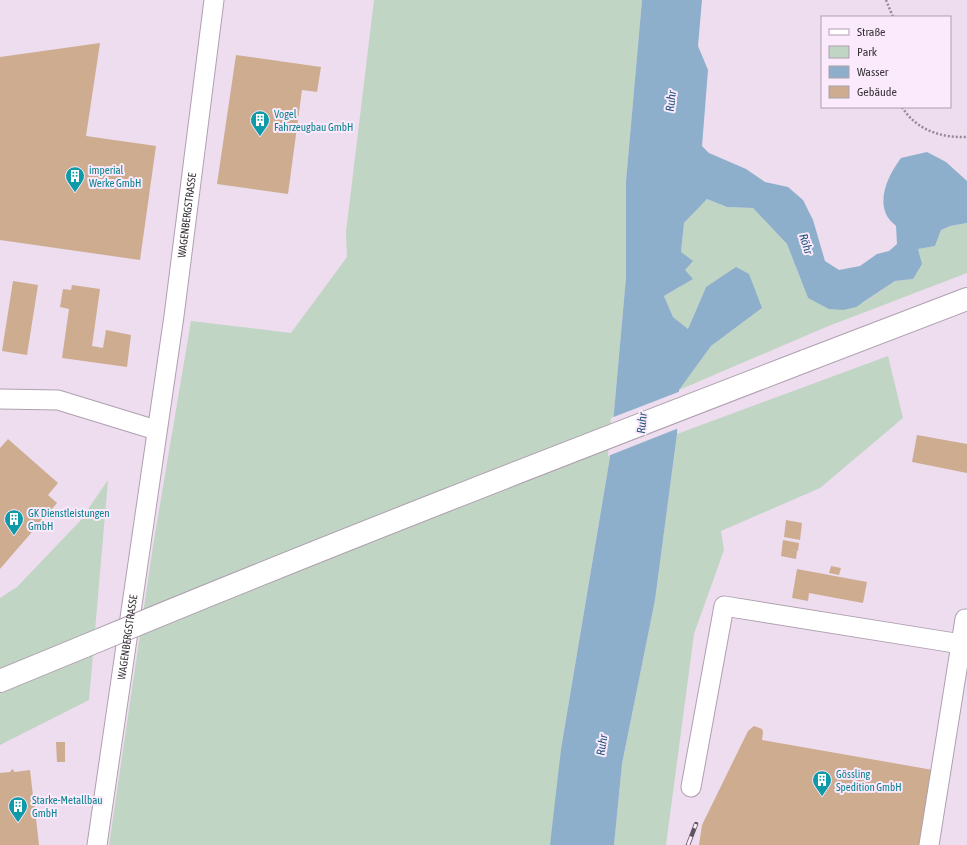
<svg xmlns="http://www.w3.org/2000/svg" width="967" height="845" font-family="'Asap Condensed',sans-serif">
<rect width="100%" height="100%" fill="#edddee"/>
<!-- green -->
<path fill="#c0d5c3" d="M374,0H642L626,181V277L610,457L561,749L552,845H109L153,546L191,321L291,333L347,257L346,232Z
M707,199L727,207L753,208L787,244L808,298L863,303L895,281L913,279L917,249L935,246L941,230L950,226L967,223V273L826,327L679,390L711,346L762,308L706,287L688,329L673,317L664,296L680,287L685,270L681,252L684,223Z
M888,356L903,418L820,488L721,531L724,550L694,634L666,845H614L622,764L655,600L677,434Z
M108,480L89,700L0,745V598L17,587L80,521Z"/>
<!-- water -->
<path fill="#8dafcb" d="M642,0H702L698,46L708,70L702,146L709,153L746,169L765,182L788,187L803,200L813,220L825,261L839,270L860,266L877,254L889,251L897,244L896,226C893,223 888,219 886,214C878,195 890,173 901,158L927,152L946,162L967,181V223L950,226L941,230L935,246L918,249L922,264L913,279L895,281L856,307L843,310L829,309L808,298L787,244L753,208L727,207L707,199L684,223L681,252L693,261L685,270L693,279L664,296L673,317L688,329L706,287L736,267L749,274L762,308L711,346L679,390L677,434L655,600L622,764L614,845H550L561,749L610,457L626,277V181Z"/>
<!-- pier -->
<path fill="#edddee" d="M681,391L679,428L608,456L611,418Z"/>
<!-- building -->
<path fill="#cdac90" d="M100,43L86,136L156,146L140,260L0,240V57Z
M236,55L321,67L317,92L302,90L288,194L217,184Z
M13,281L38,285L27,355L2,351Z
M72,285L100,289L92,346L103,348L106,330L131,335L127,367L62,358L69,309L60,307L63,289L71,290Z
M917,435L967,444V473L912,462Z
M8,439L58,483L48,495L57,503L0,569V448Z
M786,520L802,523L800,540L784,537Z
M783,540L799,543L798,551L785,549L797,551L796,559L781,556Z
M831,566L841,568L839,575L829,573Z
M797,569L867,582L863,603L809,593L808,601L792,598Z
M754,726L762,729L763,732L762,740L933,770L920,845H699L702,825L748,731Z
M56,742H65V762H57Z
M12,769L15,772L30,770L33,796L36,798L34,801L39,845H0V773L10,772Z"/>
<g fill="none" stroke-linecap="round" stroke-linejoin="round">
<!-- minor casing -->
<g stroke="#afa0b0" stroke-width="21">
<g id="minor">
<path d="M0,399L58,400L156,430"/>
<path d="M691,787L724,606L961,644"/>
<path id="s1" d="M97,845L174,316L214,0"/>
<path d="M929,845L965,619H967"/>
</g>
</g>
<!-- highway casing -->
<g stroke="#afa0b0" stroke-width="24">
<path id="highway" d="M805,361L967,299
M0,681L85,646"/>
</g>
<!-- path -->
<path stroke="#958995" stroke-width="2.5" stroke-dasharray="2 2" stroke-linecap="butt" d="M886,0L893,17
M902,107C916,130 941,138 967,137"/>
<!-- minor -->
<use href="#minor" stroke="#fff" stroke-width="19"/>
<!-- highway -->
<use href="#highway" stroke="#fff" stroke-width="22"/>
<!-- rail casing -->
<g stroke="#5d545d" stroke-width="4.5">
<path id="rail" d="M688,845L696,824"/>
</g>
<!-- rail -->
<use href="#rail" stroke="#fbeafc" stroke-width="3" stroke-dasharray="9" stroke-linecap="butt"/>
<!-- highway-bridge casing -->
<g stroke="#afa0b0" stroke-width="24" stroke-linecap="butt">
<path id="highway-bridge" d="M85,646C323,547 564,454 805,361"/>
</g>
<!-- highway-bridge -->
<use href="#highway-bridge" stroke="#fff" stroke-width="22"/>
</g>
<!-- icons -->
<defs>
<g id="building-pin" transform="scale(1)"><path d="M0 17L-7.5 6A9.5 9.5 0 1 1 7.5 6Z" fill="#0f9aa8" stroke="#fbeafc"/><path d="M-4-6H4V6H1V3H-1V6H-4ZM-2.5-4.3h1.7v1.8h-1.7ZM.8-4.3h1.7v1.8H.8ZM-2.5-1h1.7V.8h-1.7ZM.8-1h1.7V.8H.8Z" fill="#fff"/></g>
</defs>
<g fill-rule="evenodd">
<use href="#building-pin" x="260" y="120"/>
<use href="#building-pin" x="75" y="176"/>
<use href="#building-pin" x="14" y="519"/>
<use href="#building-pin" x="822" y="780"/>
<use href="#building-pin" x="18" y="806"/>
</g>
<g text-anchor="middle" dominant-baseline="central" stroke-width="4" stroke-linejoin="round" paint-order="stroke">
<!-- culture labels -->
<g font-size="11" fill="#0d838f" stroke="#fbeafc" text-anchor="start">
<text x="274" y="114">Vogel<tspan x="274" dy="13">Fahrzeugbau GmbH</tspan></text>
<text x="89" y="170">imperial<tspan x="89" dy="13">Werke GmbH</tspan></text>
<text x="28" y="513">GK Dienstleistungen<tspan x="28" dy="13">GmbH</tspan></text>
<text x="836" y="774">Gössling<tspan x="836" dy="13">Spedition GmbH</tspan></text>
<text x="32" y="800">Starke-Metallbau<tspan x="32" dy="13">GmbH</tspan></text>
</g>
<!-- street labels -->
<g font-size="11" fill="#393239" stroke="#fbeafc">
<text stroke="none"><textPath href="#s1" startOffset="636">WAGENBERGSTRASSE</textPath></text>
<text stroke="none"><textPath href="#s1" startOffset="210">WAGENBERGSTRASSE</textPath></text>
</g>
<!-- water labels -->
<g font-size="12" font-style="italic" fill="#1e5279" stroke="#fbeafc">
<text transform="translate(671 101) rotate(-84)">Ruhr</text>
<text transform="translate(806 244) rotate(73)">Röhr</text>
<text transform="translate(642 423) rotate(-85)">Ruhr</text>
<text transform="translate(602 745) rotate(-82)">Ruhr</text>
</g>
</g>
<!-- legend -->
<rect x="821" y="16" width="130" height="92" fill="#fbeafc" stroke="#ada0ae"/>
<rect x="829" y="29" width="20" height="6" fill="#ffffff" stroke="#ada0ae"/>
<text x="857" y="36" font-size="12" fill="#393239">Straße</text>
<rect x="829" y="46" width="20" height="12" fill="#c0d5c3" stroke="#ada0ae"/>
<text x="857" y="56" font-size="12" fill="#393239">Park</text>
<rect x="829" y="66" width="20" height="12" fill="#8dafcb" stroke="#ada0ae"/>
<text x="857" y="76" font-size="12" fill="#393239">Wasser</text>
<rect x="829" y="86" width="20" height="12" fill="#cdac90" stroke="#ada0ae"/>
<text x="857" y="96" font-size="12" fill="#393239">Gebäude</text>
</svg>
